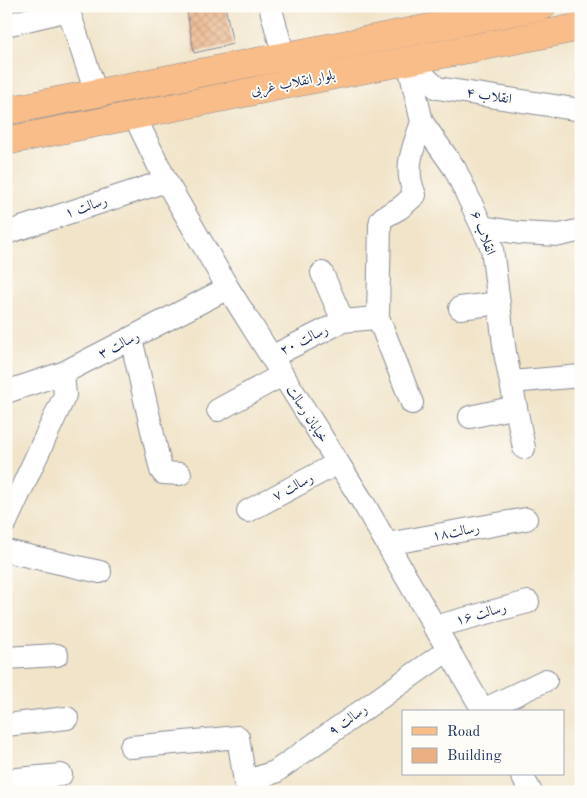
<svg xmlns="http://www.w3.org/2000/svg" width="587" height="798" font-family="'Old Standard TT',Amiri,serif">
<defs>
<pattern id="building-cross-hatch" width="8" height="8" patternUnits="userSpaceOnUse" patternTransform="scale(1.25)"><rect width="8" height="8" fill="#eab082"/><path d="M0 0l8 8M0 8l8-8" fill="none" stroke="#bd906e"/></pattern>
</defs>
<rect width="100%" height="100%" fill="#fdfcf7"/>
<filter id="ink" filterUnits="userSpaceOnUse"><feTurbulence type="fractalNoise" baseFrequency=".02" numOctaves="2"/><feDisplacementMap in="SourceGraphic" scale="10" xChannelSelector="R" yChannelSelector="G"/><feConvolveMatrix kernelMatrix="1 2 1 2 8 2 1 2 1" color-interpolation-filters="sRGB"/></filter>
<filter id="wash" filterUnits="userSpaceOnUse"><feTurbulence type="fractalNoise" baseFrequency=".0096" numOctaves="4" result="noise"/><feDisplacementMap in="SourceGraphic" scale="20" xChannelSelector="R" yChannelSelector="G"/><feGaussianBlur stdDeviation="1.12" result="paint"/><feColorMatrix in="noise" values="0 0 0 0 0 0 0 0 0 0 0 0 0 0 0 0 0 1.4 0 .05"/><feComposite in="paint" operator="in"/></filter>
<g filter="url(#wash)">
<rect width="100%" height="100%" fill="#f1e4c9"/>
<g id="blocks">
<!-- building -->
<path fill="url(#building-cross-hatch)" d="M186,6H225L233,44L194,53Z"/>
</g>
</g>
<g filter="url(#ink)">
<use href="#blocks" fill-opacity="0" stroke="#868a94" stroke-width="1"/>
<g fill="none" stroke-linecap="round" stroke-linejoin="round">
<!-- minor casing -->
<g stroke="#868a94" stroke-width="24">
<path id="minor" d="M67,6L96,93
M270,6L284,57
M6,25L68,10
M408,61L422,122L455,169L492,248L505,353L524,448
M408,61L437,88L581,110
M134,115L166,181L228,288L364,504L484,712
M482,227L520,233L560,235L581,230
M6,233L166,181
M460,308L499,303
M378,317L412,403
M343,321L375,318L378,317L380,225L381,220L384,217L400,208L415,195C403,167 413,149 422,122
M131,338L161,470L163,473L180,474
M271,357L343,321L322,273
M511,382L581,376
M6,392L63,373L228,288
M218,410L282,375
M470,417L516,407
M248,511L338,463
M6,522L65,395L63,373
M387,544L526,519
M6,551L100,572
M434,627L528,602
M6,658L57,655
M483,710L546,680
M6,725L67,718
M131,747L238,737L245,782L275,772L448,650
M521,774L531,792
M6,780L61,775"/>
</g>
<!-- major casing -->
<g stroke="#868a94" stroke-width="29">
<path id="major" d="M6,111L542,6
M6,141L289,84L581,27"/>
</g>
<!-- minor -->
<use href="#minor" stroke="#fff" stroke-width="22"/>
<!-- major -->
<use href="#major" stroke="#f8bd89" stroke-width="28"/>
</g>
</g>
<g text-anchor="middle" dominant-baseline="central" stroke-width="4" stroke-linejoin="round" paint-order="stroke">
<!-- street labels -->
<g font-size="14" fill="#1b2f5e" stroke="#fdfcf7">
<text transform="translate(293 83) rotate(-11)">بلوار انقلاب غربی</text>
<text transform="translate(489 96) rotate(9)">انقلاب ۴</text>
<text transform="translate(86 207) rotate(-18)">رسالت ۱</text>
<text transform="translate(483 233) rotate(69)">انقلاب ۶</text>
<text transform="translate(304 340) rotate(-26)">رسالت ۲۰</text>
<text transform="translate(119 345) rotate(-27)">رسالت ۳</text>
<text transform="translate(307 414) rotate(57)">خیابان رسالت</text>
<text transform="translate(293 487) rotate(-28)">رسالت ۷</text>
<text transform="translate(456 532) rotate(-10)">رسالت۱۸</text>
<text transform="translate(481 614) rotate(-15)">رسالت ۱۶</text>
<text transform="translate(348 720) rotate(-35)">رسالت ۹</text>
</g>
</g>
<!-- margin -->
<rect width="587" height="798" fill="none" stroke="#fdfcf7" stroke-width="25"/>
<!-- legend -->
<rect x="402" y="710" width="162" height="65" fill="#fdfcf7" stroke="#a3aaba"/>
<rect x="412" y="727" width="25" height="8" fill="#f8bd89" stroke="#a3aaba"/>
<text x="447" y="736" font-size="15" fill="#1b2f5e">Road</text>
<rect x="412" y="748" width="25" height="15" fill="#eab082" stroke="#a3aaba"/>
<text x="447" y="760" font-size="15" fill="#1b2f5e">Building</text>
</svg>
